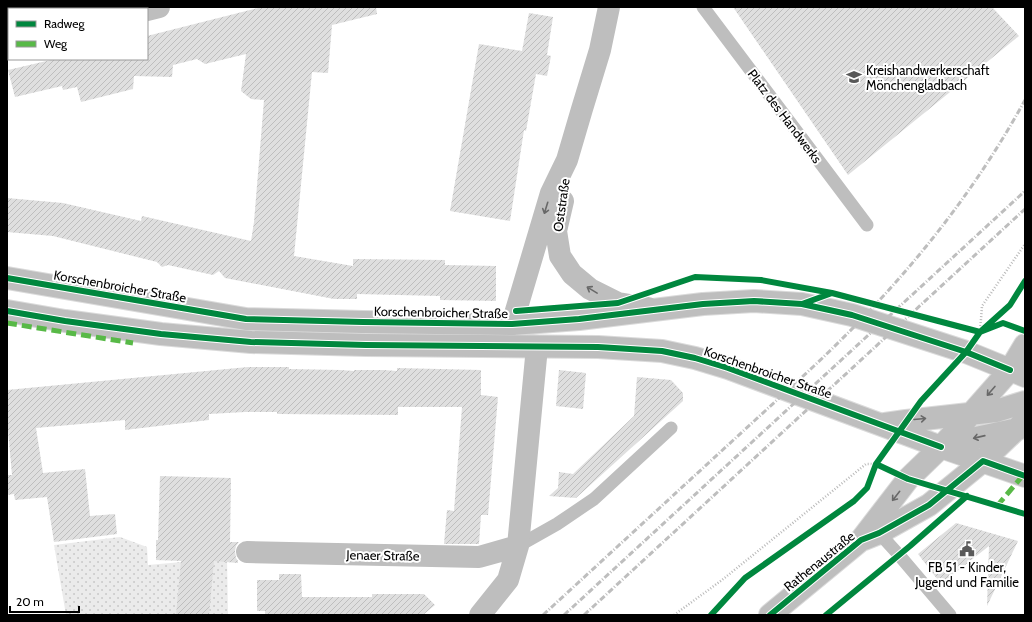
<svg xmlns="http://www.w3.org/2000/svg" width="1032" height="622" font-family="Cabin,sans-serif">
<defs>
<pattern id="park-dots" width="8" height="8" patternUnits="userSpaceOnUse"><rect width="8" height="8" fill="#ebebeb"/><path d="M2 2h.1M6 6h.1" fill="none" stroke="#c8c8c8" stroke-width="1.8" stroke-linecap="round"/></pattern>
<pattern id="building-hatch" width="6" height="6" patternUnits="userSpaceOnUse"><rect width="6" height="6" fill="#dfdfdf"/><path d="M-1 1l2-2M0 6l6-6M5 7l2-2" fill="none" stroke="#bebebe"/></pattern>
</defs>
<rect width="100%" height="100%" fill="#fff"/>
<!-- park -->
<path fill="url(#park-dots)" d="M120,537L147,547L148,565L227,558L228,615H66L54,545Z"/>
<!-- building -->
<path fill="url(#building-hatch)" d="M262,7H376L377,14L332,25L328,73L312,72L294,256L353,266V259L445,260V265L496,266V301L440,300V296L357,294V299H334L225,278L219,271L213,275L168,265L162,267L157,262L53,236L7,232V198L63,203L141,221L142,216L251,241L254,222L264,100L251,99L241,91L246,54L205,64L197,59L173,65L172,77L134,76L133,89L81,102L77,87L63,90L62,86L15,97L8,70L55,59H147V36Z
M733,7H992L1019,36L848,175Z
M529,13L553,17L547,55L551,56L547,76L536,74L526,131L524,130L510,221L450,211L479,44L522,51Z
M248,367H289V369L341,370L354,371V370H384L397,371V368L481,370V395L498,397L488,515H481L479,544H444L447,510L454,511L462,407H398V415L277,414V412H245L209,414V420L125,430V420L36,428L43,473L85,469L90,516L115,514L117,534L54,542L47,497L15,500L14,494L7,495V475H12L7,420V390Z
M559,370L586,373L583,409L556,406Z
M637,377L671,380L683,393V401L576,498L549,496L558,488L559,472L573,474L634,416Z
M160,476L231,478L230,542H239L236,546L235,551L236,558L238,561V563L214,561L209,615H176L181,561L156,560V540H158Z
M956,523L1018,541L987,606L989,546L941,584L918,554Z
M279,574H301L302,597H372V594H424L435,605L423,615H265V611H257V580H279Z"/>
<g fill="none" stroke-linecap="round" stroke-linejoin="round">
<!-- primary casing -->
<g stroke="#dbdbdb" stroke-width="24">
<path id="primary" d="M7,278L246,319L363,322L512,324L579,319L703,304L754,301L802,304L852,315L966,352L1025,376
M7,311L65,321L161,334L251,342L366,345L598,347L662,351L695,358L728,368L941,447L1025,476
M885,424L906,421L996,411L1025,402
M941,447L976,438L1018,429
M864,539L879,533L929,505L983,461L1025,421
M770,615L861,540L908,479L941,447L972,413L1010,370L1025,345"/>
</g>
<!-- path -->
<path stroke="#b9b9b9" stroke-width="2.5" stroke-dasharray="1 2" stroke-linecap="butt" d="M980,332L982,306L1025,244
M674,615L722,580L866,464H876"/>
<!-- lane -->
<path stroke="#bebebe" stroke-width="13" d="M703,7L867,225
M879,533L899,555L950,615
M518,546L557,524L594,499L671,428"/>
<!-- street -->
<path stroke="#bebebe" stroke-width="22" d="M147,10L159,7
M7,44L9,43
M563,201L556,231L560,256L572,274L590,289L618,303L648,308
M512,324L551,193L567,160L582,109L600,50L609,7
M247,552L479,557L518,546
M480,615L508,580L518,546L537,347"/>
<!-- primary -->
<use href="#primary" stroke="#bebebe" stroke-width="22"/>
<!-- rail -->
<path stroke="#bebebe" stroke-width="3" stroke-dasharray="6 2 1 2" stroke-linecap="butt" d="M543,615L814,366C898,287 969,202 1025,100
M564,615L1025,191
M584,615L1025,209"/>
<!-- quiet -->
<path stroke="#58b947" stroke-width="5" stroke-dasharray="10 5" stroke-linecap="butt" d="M7,323L133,343
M997,506L1025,473"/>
<!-- cycleway casing -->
<g stroke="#fff" stroke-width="8">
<path id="cycleway" d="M7,278L246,319L363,322L512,324L579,319L703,304L754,301L802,304L852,315L966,352L1010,370
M802,304L832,293L980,332L1003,323L1025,331
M7,311L65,321L161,334L251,342L366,345L598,347L662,351L695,358L728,368L941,447
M516,311L618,303L695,277L761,280L832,293
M876,464L908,479L1025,514
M711,615L745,578L854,501L867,488L876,464L921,401L966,352L980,332L1010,305L1025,281
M770,615L861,540L879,533L929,505L983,461L1025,476
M826,615L910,546L967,496"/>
</g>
<!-- cycleway -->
<use href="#cycleway" stroke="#00873e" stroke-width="6"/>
</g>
<!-- one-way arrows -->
<defs><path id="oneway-shaft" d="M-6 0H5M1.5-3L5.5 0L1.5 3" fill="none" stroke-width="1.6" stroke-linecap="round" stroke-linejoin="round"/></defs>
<g stroke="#686868">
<use href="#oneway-shaft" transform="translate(546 208) rotate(107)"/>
<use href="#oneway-shaft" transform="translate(592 290) rotate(-149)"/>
<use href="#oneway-shaft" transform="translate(991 391) rotate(131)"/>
<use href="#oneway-shaft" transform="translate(920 419) rotate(-5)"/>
<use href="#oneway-shaft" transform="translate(979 437) rotate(167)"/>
<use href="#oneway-shaft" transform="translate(896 496) rotate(128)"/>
</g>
<!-- icons -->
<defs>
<g id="school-bare" transform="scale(1.2)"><path d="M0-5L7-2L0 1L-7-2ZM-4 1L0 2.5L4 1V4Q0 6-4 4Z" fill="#595959" stroke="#fff" stroke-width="2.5" paint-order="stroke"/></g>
<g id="civic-bare" transform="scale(1.2)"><path d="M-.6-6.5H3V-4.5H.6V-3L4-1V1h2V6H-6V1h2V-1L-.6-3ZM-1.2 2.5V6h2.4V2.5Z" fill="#595959" stroke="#fff" stroke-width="2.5" paint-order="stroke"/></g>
</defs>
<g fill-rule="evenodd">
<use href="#school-bare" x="854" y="77"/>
<use href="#civic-bare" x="967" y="549"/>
</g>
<g text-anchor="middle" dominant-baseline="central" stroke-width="4" stroke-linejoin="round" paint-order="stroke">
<!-- poi labels -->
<g font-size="13" fill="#000" stroke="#fff" text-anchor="start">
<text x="866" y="70">Kreishandwerkerschaft<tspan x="866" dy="15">Mönchengladbach</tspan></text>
<text x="967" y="567" text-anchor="middle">FB 51 - Kinder,<tspan x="967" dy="15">Jugend und Familie</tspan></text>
</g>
<!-- street labels -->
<g font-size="13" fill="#000" stroke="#fff">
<text transform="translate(785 116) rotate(53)">Platz des Handwerks</text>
<text transform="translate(561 205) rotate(-82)">Oststraße</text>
<text transform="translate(120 286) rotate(10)">Korschenbroicher Straße</text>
<text transform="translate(441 312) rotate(1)">Korschenbroicher Straße</text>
<text transform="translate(768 372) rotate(19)">Korschenbroicher Straße</text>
<text transform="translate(383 555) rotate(1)">Jenaer Straße</text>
<text transform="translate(819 561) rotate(-39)">Rathenaustraße</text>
</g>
</g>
<!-- border -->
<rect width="1032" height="622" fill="none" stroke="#000000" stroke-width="16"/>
<!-- legend -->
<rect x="8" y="8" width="140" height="52" fill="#ffffff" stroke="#999999"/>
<rect x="16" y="21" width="20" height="6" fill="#00873e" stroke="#999999"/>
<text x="44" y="28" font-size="12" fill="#000000">Radweg</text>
<rect x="16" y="41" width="20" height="6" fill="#58b947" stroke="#999999"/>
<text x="44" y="48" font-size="12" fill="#000000">Weg</text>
<!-- scale -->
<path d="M10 606v6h69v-6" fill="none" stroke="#000000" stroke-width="2"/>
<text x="16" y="606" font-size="12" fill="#000000" stroke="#ffffff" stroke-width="3" paint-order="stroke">20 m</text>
</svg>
